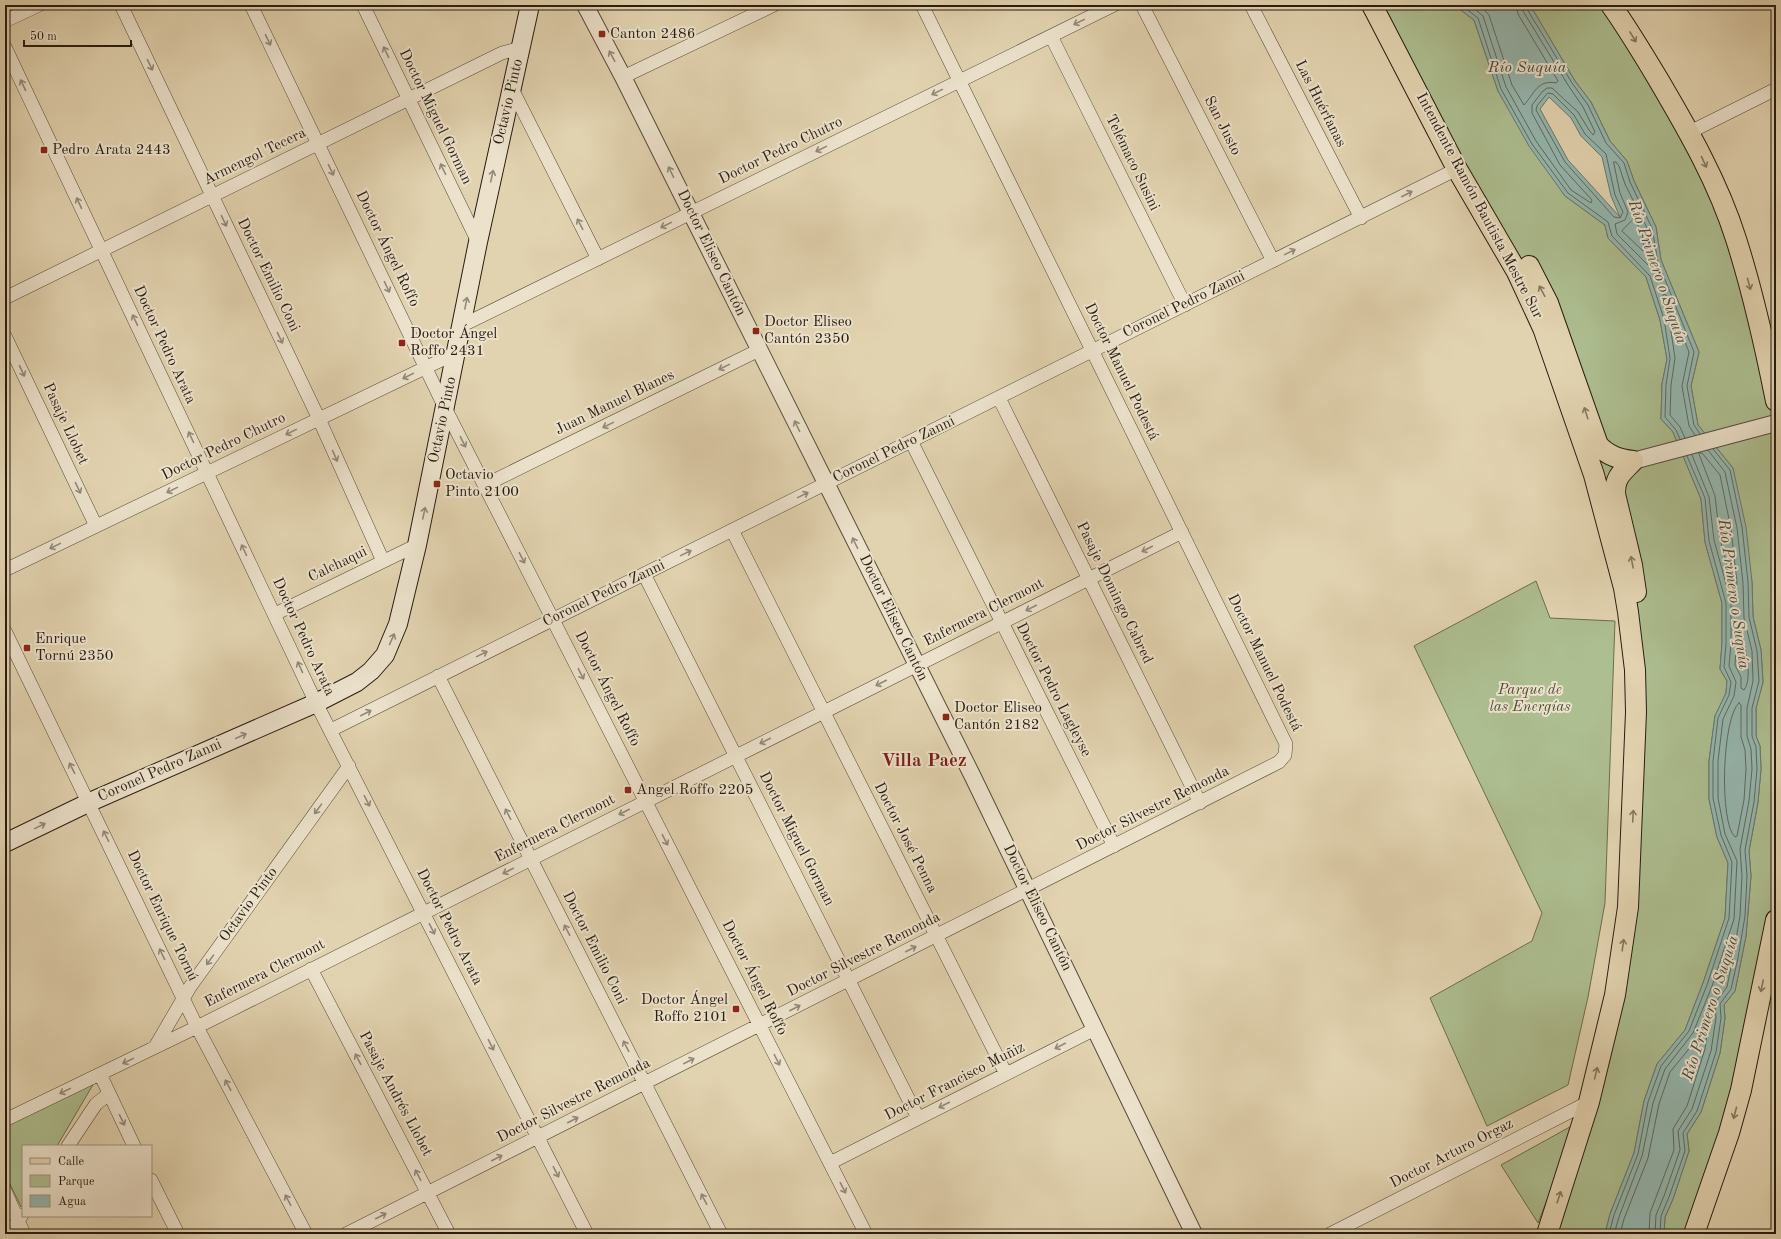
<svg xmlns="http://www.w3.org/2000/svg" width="1781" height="1239" font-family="'Old Standard TT',serif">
<rect width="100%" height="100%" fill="#e2d3b0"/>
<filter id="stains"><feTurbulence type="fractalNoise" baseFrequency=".005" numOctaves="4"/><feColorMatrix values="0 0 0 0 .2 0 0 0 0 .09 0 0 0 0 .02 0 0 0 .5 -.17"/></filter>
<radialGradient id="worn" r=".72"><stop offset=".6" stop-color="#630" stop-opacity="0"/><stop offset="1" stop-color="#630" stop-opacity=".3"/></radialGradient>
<!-- green -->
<path fill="#adbe90" stroke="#6a6d50" d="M1372,5H1454L1474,20L1498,91L1565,196L1605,225L1608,238L1646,277L1660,320L1667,359L1662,384L1661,419L1673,432L1701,499L1705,542L1722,603V643L1720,669L1727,681L1726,693L1715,716L1709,761V799L1717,837L1728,863L1725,918L1703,983L1685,1030L1657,1064L1644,1101L1634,1153L1610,1214L1605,1234H1547L1628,907V612L1543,328Z
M1530,5H1611L1717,190L1776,401V920L1694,1234H1664L1665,1217L1673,1199L1689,1151L1687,1134L1701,1112L1720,1053L1725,1018L1724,1005L1735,991L1746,936L1751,876L1749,851L1758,802L1761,769L1760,746L1756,736V708L1763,682L1761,650L1753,617L1752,582L1733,468L1698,425L1691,386L1699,352L1661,260L1656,227L1634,181L1627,161L1610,141L1591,102L1575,81Z
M1536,581L1550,618L1615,621L1605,903L1588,997L1568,1085L1487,1126L1430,998L1532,941L1542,913L1414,646Z
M94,1083L57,1146H23V1204L21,1207L5,1174V1126Z
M1577,1123L1538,1223L1501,1165Z"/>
<!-- water -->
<path fill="#95b7af" stroke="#697970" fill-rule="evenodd" d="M1454,5H1530L1575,81L1591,102L1610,141L1627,161L1634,181L1656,227L1661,260L1699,352L1691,386L1698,425L1733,468L1746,527L1752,582L1753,617L1761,650L1763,682L1756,708V736L1760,746L1761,769L1758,802L1749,851L1751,876L1746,936L1735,991L1724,1005L1725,1018L1720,1053L1701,1112L1687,1134L1689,1151L1673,1199L1665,1217L1664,1234H1605L1610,1214L1634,1153L1644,1101L1657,1064L1685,1030L1703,983L1725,918L1728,863L1717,837L1709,799V761L1715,716L1726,693L1727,681L1720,669L1722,643V603L1705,542L1701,499L1673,432L1661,419L1662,384L1667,359L1660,320L1646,277L1608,238L1605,225L1565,196L1529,146L1498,91L1474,20ZM1549,97L1571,118L1581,136L1602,157L1611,196L1620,217L1568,160L1540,109Z"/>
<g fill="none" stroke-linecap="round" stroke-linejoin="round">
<!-- shore -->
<path stroke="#5e6a60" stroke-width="1" d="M1461,5L1478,18L1501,89L1532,144L1568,193L1608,222L1612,236L1650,276L1664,319L1670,358L1666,385L1665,417L1676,430L1680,439
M1470,5L1483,16L1506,87L1536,141L1571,190L1591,203L1592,200L1560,165L1532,113V105L1542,92L1547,88H1552L1578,112L1589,130L1593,135L1595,132L1583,107L1568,85L1523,11L1522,5
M1480,5L1489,15L1512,85L1524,105C1534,94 1538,79 1556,83L1558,81L1518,14L1516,5
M1527,5V9L1572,83L1588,105L1606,143L1624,163L1630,182L1652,228L1658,262L1694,352L1687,386L1694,425L1700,434
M1548,93L1553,94L1574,115L1585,134L1606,154L1615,195L1623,212L1620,218L1614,217L1565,162L1536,110L1537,106Z
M1614,162H1616L1619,166L1625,184L1648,230L1655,268L1653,270L1617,234L1615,224L1625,220L1628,212L1620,193Z
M1634,219L1642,232L1644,249L1643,251L1622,231Z
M1685,438L1680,427L1670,415L1671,385L1675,358L1669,318L1662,297L1664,294L1666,295L1689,352L1682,386L1689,426L1695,435
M1699,453H1702L1720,475L1731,529L1737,583L1736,589L1733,587L1720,539L1715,496Z
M1739,631L1741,632C1745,645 1753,679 1744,690L1741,688V677L1735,665L1737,632Z
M1739,703L1741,705V737L1745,750L1746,769L1744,800L1737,836L1735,837C1719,823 1722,717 1739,703Z
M1609,1234L1614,1215L1638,1154L1648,1102L1661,1066L1689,1031L1707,985L1729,918L1732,862L1721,835L1713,798V761L1718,718L1729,695L1731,682L1724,667L1726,644V603L1709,541L1705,498L1687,456
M1614,1234L1619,1217L1642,1156L1653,1103L1665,1069L1693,1033L1712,986L1734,919L1737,861L1725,834L1718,798V761L1723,719L1734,696L1736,682L1729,666L1731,644V602L1714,540L1709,497L1692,455
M1620,1234L1624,1219L1648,1158L1659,1104L1670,1072L1697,1039L1706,1019L1708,1018L1709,1020L1705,1049L1687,1106L1673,1129L1674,1150L1650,1213L1649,1234
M1655,1234L1656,1215L1664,1196L1680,1150L1678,1131L1692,1109L1711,1051L1716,1018L1715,1003L1727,987L1733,957L1740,916L1742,876L1740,849L1749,801L1752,769L1751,749L1747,736V708L1753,681L1752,651L1744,618L1743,583L1737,528L1725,472L1708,450
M1660,1234L1661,1216L1669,1197L1685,1151L1683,1133L1697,1111L1716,1052L1721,1018L1720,1004L1731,989L1738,958L1745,916L1747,876L1745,850L1754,802L1757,769L1756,747L1752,736V708L1759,681L1757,651L1749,617L1748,582L1742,527L1730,470L1713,449"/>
<!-- minor casing -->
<g stroke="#564a39" stroke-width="14">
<path id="minor" d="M121,5L319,419L383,561
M251,5L445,408L866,1234
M363,5L478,242
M1142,5L1273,261
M1251,5L1361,218
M5,21L39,5
M1051,36L1185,305
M5,47L316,703L587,1234
M623,77L774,5
M512,89L598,259
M1690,132L1776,89
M5,298L502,53L521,48
M461,326L1114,5
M5,336L96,526
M999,398L1200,803
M911,441L1114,846
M485,485L759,350
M732,530L1006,1074
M5,570L456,353
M644,574L918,1118
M275,614L417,545
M5,631L197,1027L306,1234
M438,676L721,1234
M331,730L1457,169
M311,969L449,1234
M155,1047L190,987L349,766
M100,1074L134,1146
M5,1120L197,1027L1182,532
M68,1146L96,1104L109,1094
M830,1163L1095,1029
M151,1180L178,1234
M5,1191L24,1234
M9,1234L22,1215
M346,1234L1279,762L1285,755L1286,744L922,5
M1330,1234L1589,1102"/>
</g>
<!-- tertiary casing -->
<g stroke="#564a39" stroke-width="18">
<path id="tertiary" d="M585,5L623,77L973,777L1194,1234
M1633,461L1776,423"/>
</g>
<!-- secondary casing -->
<g stroke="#271c11" stroke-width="20">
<path id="secondary" d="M5,843L90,802L316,703L357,682L371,671L385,655L398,624L417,545L478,242L530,5"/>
</g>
<!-- primary casing -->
<g stroke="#271c11" stroke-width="22">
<path id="primary" d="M1372,5L1457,169L1517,272L1543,328L1594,475L1624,588L1628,612L1635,670L1636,712L1628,907L1615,995L1589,1102L1547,1234
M1611,5C1628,29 1643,54 1658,79C1688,130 1718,182 1736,239C1753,292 1765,346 1776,401
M1529,266L1548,303L1598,445C1608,456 1619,459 1633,461
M1633,461C1622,473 1615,476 1615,494L1632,565L1636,592
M1694,1234L1729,1133L1741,1090L1776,920"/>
</g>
<!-- minor -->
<use href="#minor" stroke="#ece2cc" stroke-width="13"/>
<!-- tertiary -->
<use href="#tertiary" stroke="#ece2cc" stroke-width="16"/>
<!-- secondary -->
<use href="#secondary" stroke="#ece2cc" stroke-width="18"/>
<!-- primary -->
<use href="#primary" stroke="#e2d3b0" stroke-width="20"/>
</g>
<!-- one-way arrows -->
<defs><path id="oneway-shaft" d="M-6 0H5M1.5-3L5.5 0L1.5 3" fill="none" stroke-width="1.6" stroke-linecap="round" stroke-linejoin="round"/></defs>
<g stroke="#938978">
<use href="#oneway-shaft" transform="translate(1079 22) rotate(154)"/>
<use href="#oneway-shaft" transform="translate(268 40) rotate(64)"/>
<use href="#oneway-shaft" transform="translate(386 52) rotate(-116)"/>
<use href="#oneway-shaft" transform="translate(612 56) rotate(-118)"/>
<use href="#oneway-shaft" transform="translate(150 65) rotate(64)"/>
<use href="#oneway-shaft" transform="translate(23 85) rotate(-115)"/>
<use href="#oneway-shaft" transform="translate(937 92) rotate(154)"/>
<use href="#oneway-shaft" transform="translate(821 149) rotate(154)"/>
<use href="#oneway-shaft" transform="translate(443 169) rotate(-116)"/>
<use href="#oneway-shaft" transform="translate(331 170) rotate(64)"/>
<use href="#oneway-shaft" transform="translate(671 172) rotate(-116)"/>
<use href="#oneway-shaft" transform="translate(492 176) rotate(-77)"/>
<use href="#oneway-shaft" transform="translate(1407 194) rotate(-27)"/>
<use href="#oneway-shaft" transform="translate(79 203) rotate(-115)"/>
<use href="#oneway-shaft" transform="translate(224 221) rotate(64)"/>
<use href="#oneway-shaft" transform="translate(580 224) rotate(-117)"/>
<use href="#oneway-shaft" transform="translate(666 225) rotate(154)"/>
<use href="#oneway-shaft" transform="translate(1290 252) rotate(-26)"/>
<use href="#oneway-shaft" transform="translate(387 287) rotate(64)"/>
<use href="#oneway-shaft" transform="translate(466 303) rotate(-79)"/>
<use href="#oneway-shaft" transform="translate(135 320) rotate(-115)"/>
<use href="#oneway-shaft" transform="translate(280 338) rotate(64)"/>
<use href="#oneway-shaft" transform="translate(724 367) rotate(154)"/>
<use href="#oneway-shaft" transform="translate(22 371) rotate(65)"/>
<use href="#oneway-shaft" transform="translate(408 376) rotate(154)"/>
<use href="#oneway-shaft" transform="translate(608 425) rotate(154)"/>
<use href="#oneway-shaft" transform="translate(797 426) rotate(-116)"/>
<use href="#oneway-shaft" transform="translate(291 432) rotate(154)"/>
<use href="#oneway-shaft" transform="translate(191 437) rotate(-115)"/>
<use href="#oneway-shaft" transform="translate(463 442) rotate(63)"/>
<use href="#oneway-shaft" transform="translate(335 456) rotate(66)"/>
<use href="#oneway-shaft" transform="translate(78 488) rotate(65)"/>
<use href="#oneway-shaft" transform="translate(172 490) rotate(154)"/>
<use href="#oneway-shaft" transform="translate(803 495) rotate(-26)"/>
<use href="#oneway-shaft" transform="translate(424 513) rotate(-78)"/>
<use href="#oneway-shaft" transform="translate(855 543) rotate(-116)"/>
<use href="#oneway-shaft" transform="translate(55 546) rotate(154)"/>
<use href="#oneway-shaft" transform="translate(1147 549) rotate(153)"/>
<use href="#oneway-shaft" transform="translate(244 550) rotate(-115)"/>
<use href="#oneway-shaft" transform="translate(686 553) rotate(-26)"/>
<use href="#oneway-shaft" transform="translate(522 558) rotate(63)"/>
<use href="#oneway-shaft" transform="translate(1031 608) rotate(153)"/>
<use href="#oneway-shaft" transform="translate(392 639) rotate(-66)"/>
<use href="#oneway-shaft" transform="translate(482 654) rotate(-26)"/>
<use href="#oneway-shaft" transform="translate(300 667) rotate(-115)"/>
<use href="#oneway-shaft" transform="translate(581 674) rotate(63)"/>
<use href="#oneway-shaft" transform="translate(881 683) rotate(153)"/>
<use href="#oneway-shaft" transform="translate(366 713) rotate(-27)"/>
<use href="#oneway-shaft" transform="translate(241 736) rotate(-24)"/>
<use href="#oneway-shaft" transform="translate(765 741) rotate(153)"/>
<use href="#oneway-shaft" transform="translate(72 768) rotate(-117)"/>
<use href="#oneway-shaft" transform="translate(367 801) rotate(63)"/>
<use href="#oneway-shaft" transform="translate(318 809) rotate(126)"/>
<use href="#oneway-shaft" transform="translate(624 812) rotate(153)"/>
<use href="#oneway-shaft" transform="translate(508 814) rotate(-117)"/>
<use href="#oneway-shaft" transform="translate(40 826) rotate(-26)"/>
<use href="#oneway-shaft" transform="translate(106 836) rotate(-116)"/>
<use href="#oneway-shaft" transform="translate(665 840) rotate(63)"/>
<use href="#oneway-shaft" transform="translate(508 871) rotate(153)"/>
<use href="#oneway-shaft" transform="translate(432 929) rotate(63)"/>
<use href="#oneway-shaft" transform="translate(567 930) rotate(-117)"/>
<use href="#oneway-shaft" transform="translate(911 949) rotate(-27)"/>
<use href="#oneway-shaft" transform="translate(162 954) rotate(-116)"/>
<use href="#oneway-shaft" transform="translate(210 960) rotate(126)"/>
<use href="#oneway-shaft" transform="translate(795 1008) rotate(-27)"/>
<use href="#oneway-shaft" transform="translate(491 1045) rotate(63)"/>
<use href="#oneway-shaft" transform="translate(626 1046) rotate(-117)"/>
<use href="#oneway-shaft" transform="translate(1060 1046) rotate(153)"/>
<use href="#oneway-shaft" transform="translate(358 1059) rotate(-118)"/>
<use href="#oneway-shaft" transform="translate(777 1060) rotate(63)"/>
<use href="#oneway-shaft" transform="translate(128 1061) rotate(154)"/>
<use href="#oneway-shaft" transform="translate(689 1061) rotate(-27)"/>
<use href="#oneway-shaft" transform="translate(228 1085) rotate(-118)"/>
<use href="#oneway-shaft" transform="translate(65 1091) rotate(154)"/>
<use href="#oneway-shaft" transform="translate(944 1105) rotate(153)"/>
<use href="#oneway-shaft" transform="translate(122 1120) rotate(64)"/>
<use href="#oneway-shaft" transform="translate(573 1120) rotate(-27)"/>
<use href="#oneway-shaft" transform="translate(497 1158) rotate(-27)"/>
<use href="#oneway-shaft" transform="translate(556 1172) rotate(63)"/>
<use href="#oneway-shaft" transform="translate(418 1175) rotate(-118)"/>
<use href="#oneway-shaft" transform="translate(843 1188) rotate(63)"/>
<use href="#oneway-shaft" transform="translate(704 1199) rotate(-117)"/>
<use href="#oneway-shaft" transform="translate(288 1200) rotate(-118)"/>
<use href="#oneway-shaft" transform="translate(381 1216) rotate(-27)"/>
</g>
<g stroke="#847860">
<use href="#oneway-shaft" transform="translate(1633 37) rotate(59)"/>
<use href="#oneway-shaft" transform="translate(1704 162) rotate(65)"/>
<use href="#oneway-shaft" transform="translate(1749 284) rotate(75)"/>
<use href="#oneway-shaft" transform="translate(1542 291) rotate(-118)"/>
<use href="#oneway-shaft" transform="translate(1586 413) rotate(-108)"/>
<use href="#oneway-shaft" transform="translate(1632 562) rotate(-101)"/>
<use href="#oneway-shaft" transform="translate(1633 816) rotate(-87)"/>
<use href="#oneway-shaft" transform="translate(1623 945) rotate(-82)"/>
<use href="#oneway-shaft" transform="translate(1762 986) rotate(102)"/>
<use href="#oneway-shaft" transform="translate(1596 1073) rotate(-76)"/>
<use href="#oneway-shaft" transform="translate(1735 1113) rotate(105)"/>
<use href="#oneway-shaft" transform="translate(1559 1197) rotate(-72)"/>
</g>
<!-- markers -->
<g fill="#8f2418" stroke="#ece2cc" stroke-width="1.5">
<rect x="598" y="30" width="8" height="8" rx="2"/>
<rect x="40" y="146" width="8" height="8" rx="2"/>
<rect x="752" y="327" width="8" height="8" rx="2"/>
<rect x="398" y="339" width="8" height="8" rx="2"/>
<rect x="433" y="480" width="8" height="8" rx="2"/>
<rect x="23" y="644" width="8" height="8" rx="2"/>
<rect x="942" y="713" width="8" height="8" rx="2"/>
<rect x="624" y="786" width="8" height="8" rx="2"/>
<rect x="732" y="1005" width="8" height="8" rx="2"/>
</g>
<g text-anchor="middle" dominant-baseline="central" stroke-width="4" stroke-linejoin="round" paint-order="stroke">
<!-- poi labels -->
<g font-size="15" fill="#271c11" stroke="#ece2cc" text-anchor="start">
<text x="610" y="34">Canton 2486</text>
<text x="52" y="150">Pedro Arata 2443</text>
<text x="764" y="322">Doctor Eliseo<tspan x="764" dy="17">Cantón 2350</tspan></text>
<text x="410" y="334">Doctor Ángel<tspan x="410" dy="17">Roffo 2431</tspan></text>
<text x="445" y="475">Octavio<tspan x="445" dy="17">Pinto 2100</tspan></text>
<text x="35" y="639">Enrique<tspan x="35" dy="17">Tornú 2350</tspan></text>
<text x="954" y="708">Doctor Eliseo<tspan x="954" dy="17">Cantón 2182</tspan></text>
<text x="636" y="790">Angel Roffo 2205</text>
<text x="728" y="1000" text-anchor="end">Doctor Ángel<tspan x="728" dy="17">Roffo 2101</tspan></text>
</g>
<!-- street labels -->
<g font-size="15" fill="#271c11" stroke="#ece2cc">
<text transform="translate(509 102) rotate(-77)">Octavio Pinto</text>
<text transform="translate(1320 104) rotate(63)">Las Huérfanas</text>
<text transform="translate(435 117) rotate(64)">Doctor Miguel Gorman</text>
<text transform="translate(1222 126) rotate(63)">San Justo</text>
<text transform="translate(781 151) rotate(-26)">Doctor Pedro Chutro</text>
<text transform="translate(255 157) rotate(-26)">Armengol Tecera</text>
<text transform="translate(1132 163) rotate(64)">Telémaco Susini</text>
<text transform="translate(1479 206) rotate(62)">Intendente Ramón Bautista Mestre Sur</text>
<text transform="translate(387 249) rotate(64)">Doctor Ángel Roffo</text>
<text transform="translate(711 253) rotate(64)">Doctor Eliseo Cantón</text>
<text transform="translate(268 275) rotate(64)">Doctor Emilio Coni</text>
<text transform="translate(1184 305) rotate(-26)">Coronel Pedro Zanni</text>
<text transform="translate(164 345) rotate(65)">Doctor Pedro Arata</text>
<text transform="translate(1121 372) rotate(64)">Doctor Manuel Podestá</text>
<text transform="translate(615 403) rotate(-26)">Juan Manuel Blanes</text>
<text transform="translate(443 420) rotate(-78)">Octavio Pinto</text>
<text transform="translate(65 424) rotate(65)">Pasaje Llobet</text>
<text transform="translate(224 447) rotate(-26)">Doctor Pedro Chutro</text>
<text transform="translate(894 450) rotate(-26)">Coronel Pedro Zanni</text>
<text transform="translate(338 565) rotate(-26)">Calchaqui</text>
<text transform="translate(1114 593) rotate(64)">Pasaje Domingo Cabred</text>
<text transform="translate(604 594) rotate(-26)">Coronel Pedro Zanni</text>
<text transform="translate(984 613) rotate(-27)">Enfermera Clermont</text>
<text transform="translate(893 618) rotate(64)">Doctor Eliseo Cantón</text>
<text transform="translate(303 637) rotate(65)">Doctor Pedro Arata</text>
<text transform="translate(1264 663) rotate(64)">Doctor Manuel Podestá</text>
<text transform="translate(607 689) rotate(63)">Doctor Ángel Roffo</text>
<text transform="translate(1053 690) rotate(63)">Doctor Pedro Lagleyse</text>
<text transform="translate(160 771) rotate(-24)">Coronel Pedro Zanni</text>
<text transform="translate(1153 809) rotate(-27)">Doctor Silvestre Remonda</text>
<text transform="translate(555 829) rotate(-27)">Enfermera Clermont</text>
<text transform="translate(905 838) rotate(63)">Doctor José Penna</text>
<text transform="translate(796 839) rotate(63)">Doctor Miguel Gorman</text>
<text transform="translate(249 905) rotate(-54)">Octavio Pinto</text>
<text transform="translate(1037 908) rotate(64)">Doctor Eliseo Cantón</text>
<text transform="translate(162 916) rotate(64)">Doctor Enrique Tornú</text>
<text transform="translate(449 927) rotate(63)">Doctor Pedro Arata</text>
<text transform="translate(594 948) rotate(63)">Doctor Emilio Coni</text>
<text transform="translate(864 955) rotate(-27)">Doctor Silvestre Remonda</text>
<text transform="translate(265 974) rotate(-27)">Enfermera Clermont</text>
<text transform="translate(754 978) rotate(63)">Doctor Ángel Roffo</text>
<text transform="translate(955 1082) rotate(-27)">Doctor Francisco Muñiz</text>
<text transform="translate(395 1094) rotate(62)">Pasaje Andrés Llobet</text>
<text transform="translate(574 1101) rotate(-27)">Doctor Silvestre Remonda</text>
<text transform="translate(1452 1154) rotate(-27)">Doctor Arturo Orgaz</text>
</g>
<!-- park labels -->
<g font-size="15" font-style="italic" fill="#4f4d37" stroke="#ece2cc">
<text x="1530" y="690">Parque de<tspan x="1530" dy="17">las Energías</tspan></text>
</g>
<!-- water labels -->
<g font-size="16" font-style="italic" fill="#484a40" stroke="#ece2cc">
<text x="1527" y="68">Río Suquía</text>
<text transform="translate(1657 272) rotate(71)">Río Primero o Suquía</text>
<text transform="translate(1733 594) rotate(82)">Río Primero o Suquía</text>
<text transform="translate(1711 1008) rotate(-72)">Río Primero o Suquía</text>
</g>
<!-- district labels -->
<g font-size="19" font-weight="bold" fill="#7a1f14" stroke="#ece2cc">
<text x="924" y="761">Villa Paez</text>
</g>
</g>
<!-- margin -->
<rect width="1781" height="1239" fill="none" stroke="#e2d3b0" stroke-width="20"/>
<rect x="6" y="6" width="1769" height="1227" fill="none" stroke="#271c11" stroke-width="2"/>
<rect x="10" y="10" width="1761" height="1219" fill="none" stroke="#271c11"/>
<!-- legend -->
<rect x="22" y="1145" width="130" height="72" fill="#ece2cc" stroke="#9d9381"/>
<rect x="30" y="1158" width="20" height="6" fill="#e2d3b0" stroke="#9d9381"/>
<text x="58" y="1165" font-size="12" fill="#271c11">Calle</text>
<rect x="30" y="1175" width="20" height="12" fill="#adbe90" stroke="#9d9381"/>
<text x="58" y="1185" font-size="12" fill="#271c11">Parque</text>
<rect x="30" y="1195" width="20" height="12" fill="#95b7af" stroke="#9d9381"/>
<text x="58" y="1205" font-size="12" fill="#271c11">Agua</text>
<!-- scale -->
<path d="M24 40v6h107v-6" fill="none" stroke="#271c11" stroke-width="2"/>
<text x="30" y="40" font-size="12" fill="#271c11" stroke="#ece2cc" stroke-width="3" paint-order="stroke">50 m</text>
<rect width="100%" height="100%" filter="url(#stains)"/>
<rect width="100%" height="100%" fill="url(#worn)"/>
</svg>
